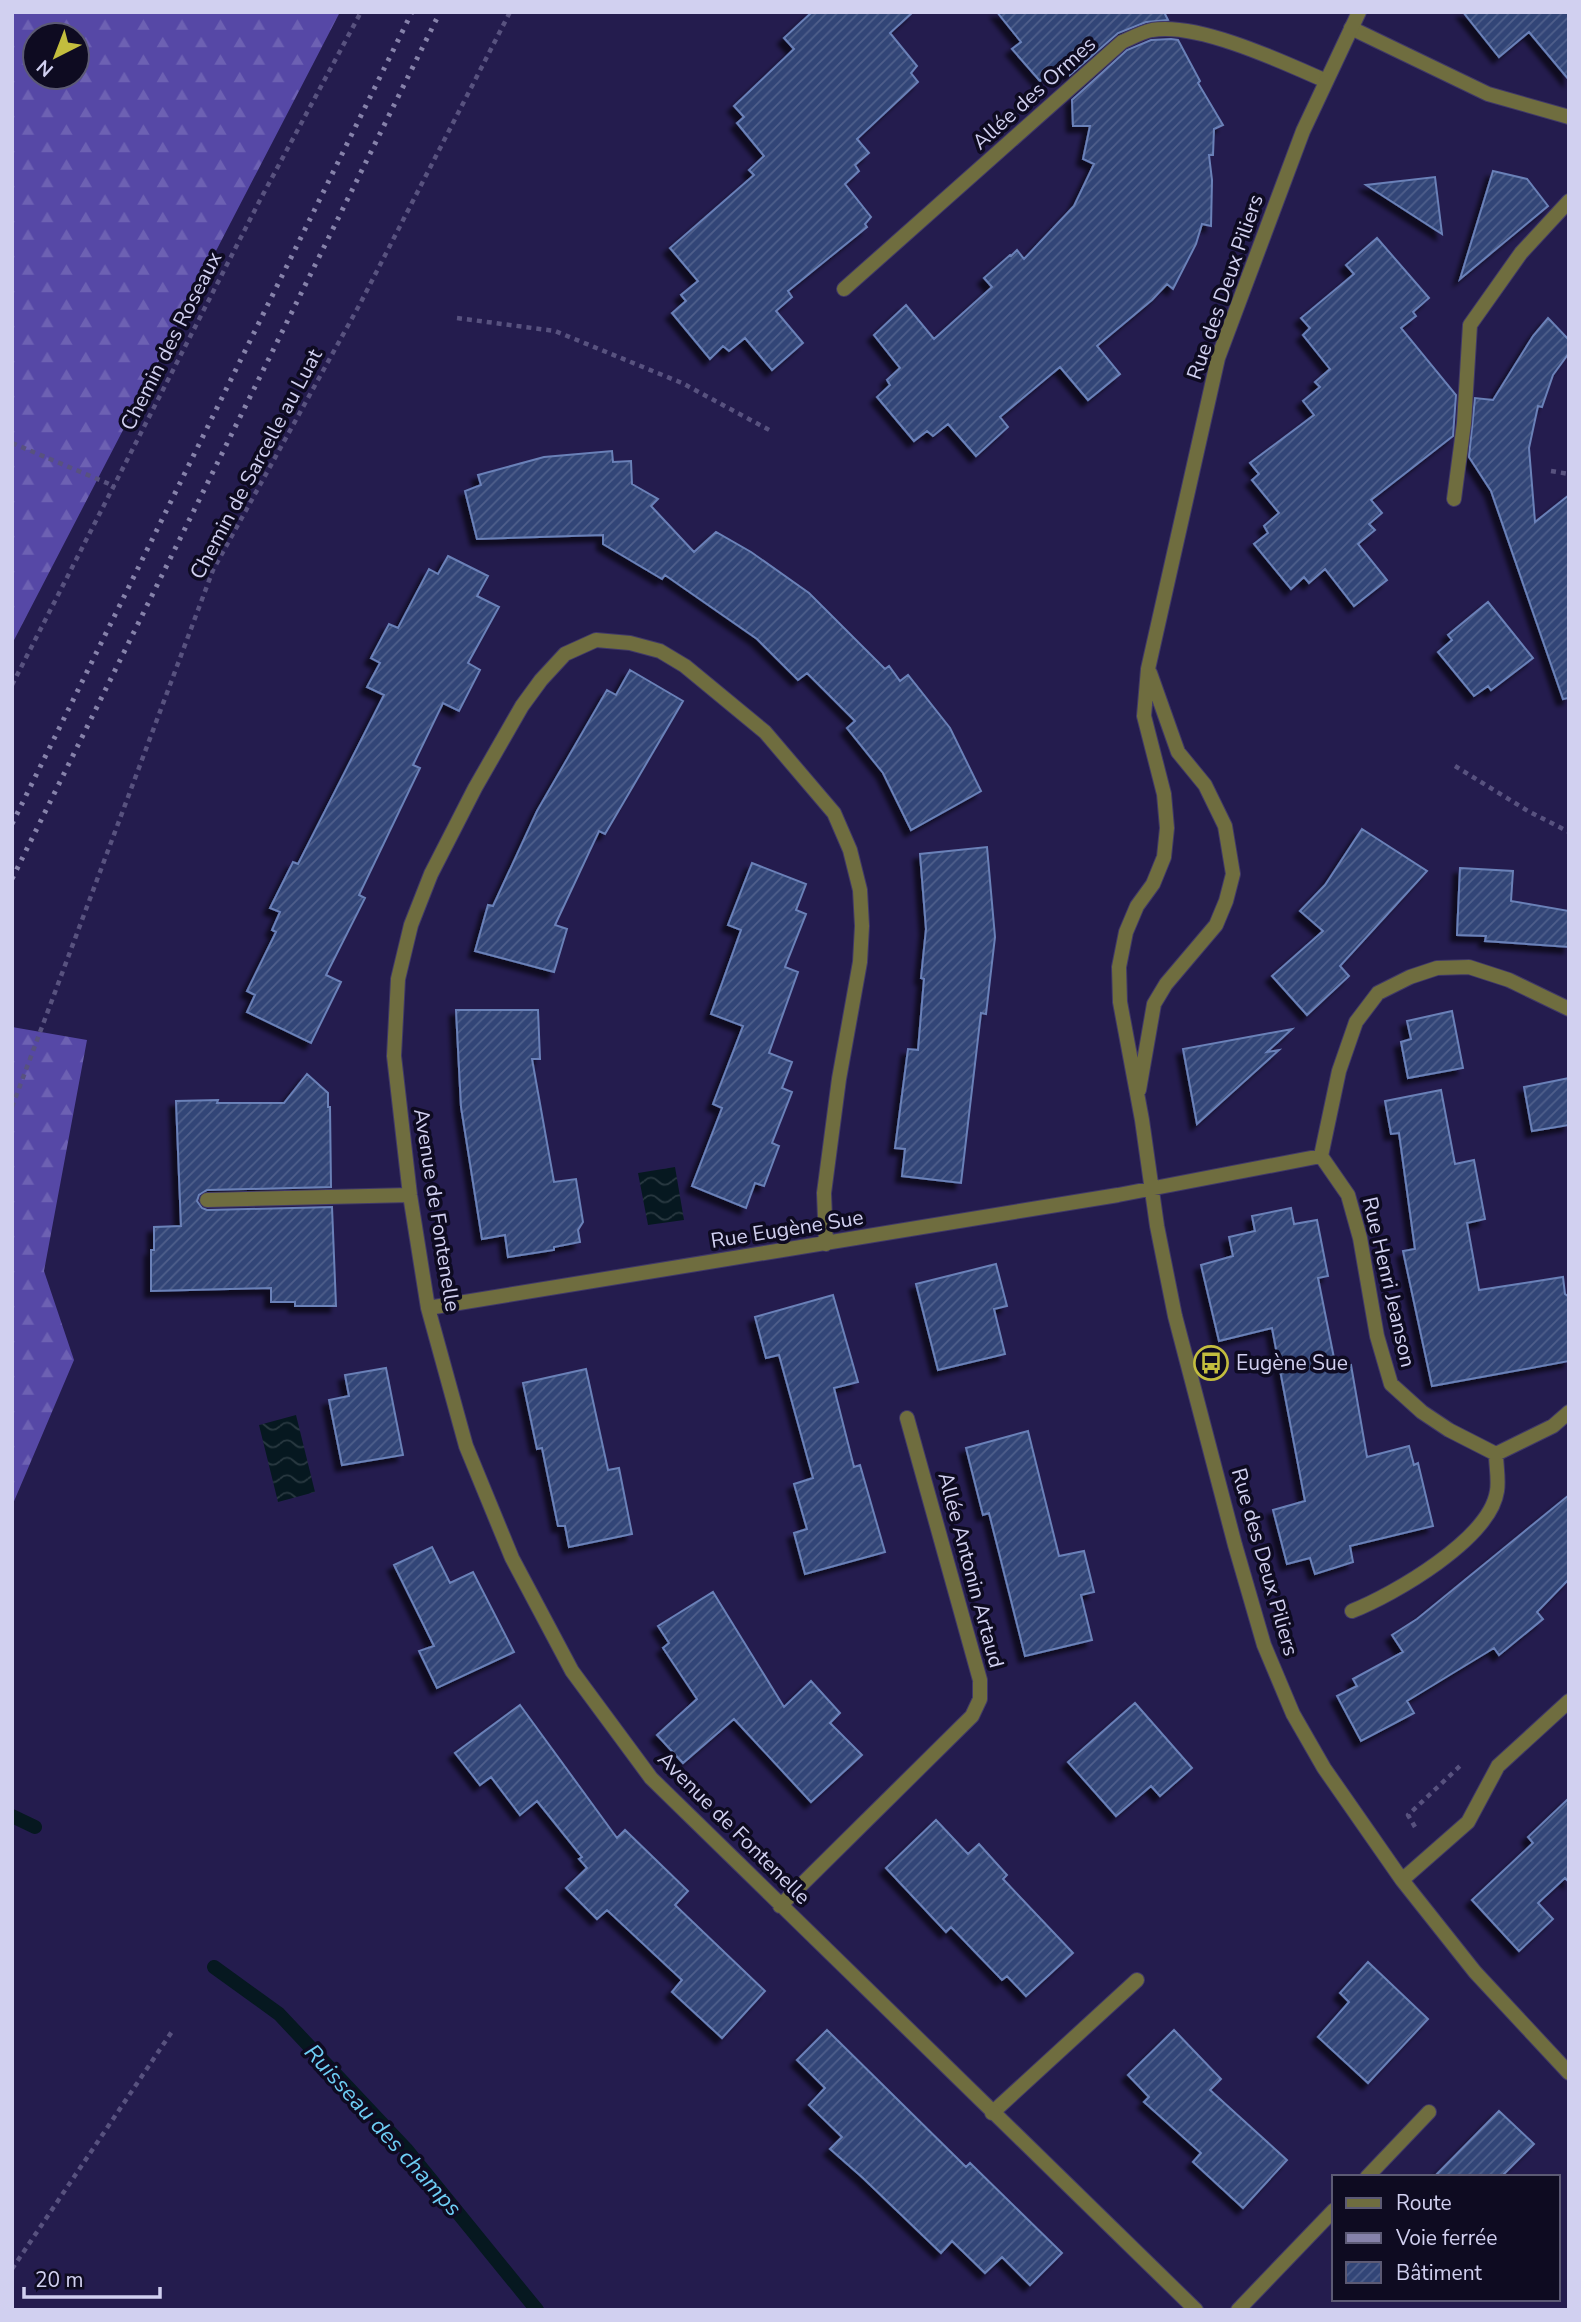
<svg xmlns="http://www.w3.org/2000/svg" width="1581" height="2322" font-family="'Nunito Sans',sans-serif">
<defs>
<pattern id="forest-firs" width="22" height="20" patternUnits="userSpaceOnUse" patternTransform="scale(1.75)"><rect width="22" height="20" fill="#5648a6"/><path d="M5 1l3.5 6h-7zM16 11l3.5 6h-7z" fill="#6d61b3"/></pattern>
<pattern id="water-waves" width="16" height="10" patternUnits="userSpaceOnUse" patternTransform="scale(1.75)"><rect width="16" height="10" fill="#061820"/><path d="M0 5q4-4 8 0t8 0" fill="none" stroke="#293941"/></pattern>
<pattern id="building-hatch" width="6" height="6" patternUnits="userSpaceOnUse" patternTransform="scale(1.75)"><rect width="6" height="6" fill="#324577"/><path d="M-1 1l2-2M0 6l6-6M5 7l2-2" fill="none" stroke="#4f5f8b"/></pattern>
<filter id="shadow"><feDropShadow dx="-6" dy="6" stdDeviation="2" flood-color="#0009"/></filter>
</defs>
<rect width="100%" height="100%" fill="#241c4e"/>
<!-- forest -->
<path fill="url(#forest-firs)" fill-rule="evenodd" d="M12,12H340L12,644ZM35,35H77V77H35Z
M12,1027L87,1040L44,1271L74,1360L12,1506Z"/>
<!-- water -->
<path fill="url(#water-waves)" d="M675,1167L684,1220L648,1225L638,1173Z
M296,1415L315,1492L278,1502L259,1425Z"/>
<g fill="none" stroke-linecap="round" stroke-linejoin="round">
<!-- stream -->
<path stroke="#061820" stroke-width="14" d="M12,1816L35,1827
M214,1967L279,2014L406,2149L537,2310"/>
</g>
<!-- building -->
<path fill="url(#building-hatch)" stroke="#6a81b8" stroke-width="2" filter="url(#shadow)" d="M812,12H913L890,33L917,66L911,73L918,82L857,139L869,153L855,165L859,171L845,184L871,217L865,224L867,227L788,291L792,297L776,311L803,343L772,370L745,338L729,351L723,346L710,359L672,313L686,301L681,295L698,281L670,248L754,175L749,170L764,156L737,123L744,117L734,106L794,49L784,38Z
M997,12H1164L1168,20L1146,22L1118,33L1070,75L1069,56L1040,81L1012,49L1021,42Z
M1463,12H1569V80L1529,32L1499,57Z
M1171,39L1178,40L1200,81L1198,83L1223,125L1214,129L1213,155H1209L1212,180L1211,226L1202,224L1196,244L1173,289L1167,284L1152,300L1097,346L1120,374L1088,400L1060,367L1000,417L1008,427L976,456L948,424L933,436L927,431L914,441L877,397L890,385L887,380L900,368L874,335L906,305L934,339L992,287L984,278L1010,255L1011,256L1017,250L1024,259L1074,206L1094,164L1083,159L1090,126H1073L1072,100L1127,50L1151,40Z
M1493,171L1527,179L1548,206L1460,279Z
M1435,177L1442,234L1366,185Z
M1377,238L1429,298L1413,312L1416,316L1401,328L1456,395L1454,422L1453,436L1371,500L1382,513L1369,524L1375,530L1358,544L1387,580L1354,606L1325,569L1309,583L1304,577L1291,589L1254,544L1268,533L1264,526L1279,513L1252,480L1259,474L1250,463L1314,415L1303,401L1320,387L1315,382L1330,369L1303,335L1310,328L1301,318L1354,274L1346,265Z
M1548,318L1569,340V353L1553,375L1542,407L1538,406L1529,448L1535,522L1569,495V698L1563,699L1491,491L1469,457L1475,398L1493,400L1533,336Z
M612,451L613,462L631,461L632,484L658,499L651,506L694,552L716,532L751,552L809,593L885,669L889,666L900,681L908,675L950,728L981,791L911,830L883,773L847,728L855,721L807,673L798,680L757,639L665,575L662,579L603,544V535L477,539L465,491L481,485L478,475L544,457Z
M448,556L488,576L477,596L499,607L468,663L480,670L459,711L443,703L413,765L420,768L359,895L365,898L326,975L341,982L311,1043L247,1012L255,995L247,991L276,932L272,930L280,912L270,908L293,862L298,864L384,695L367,687L380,663L371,658L389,624L398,628L429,569L438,574Z
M1488,602L1533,658L1491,690L1488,686L1474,696L1438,652L1452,640L1448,635Z
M630,670L683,701L605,834L599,831L555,925L567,929L554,972L475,951L488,905L493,906L537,811L607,690L616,695Z
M1362,829L1427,871L1340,966L1349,976L1307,1015L1272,976L1323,931L1300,911L1325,885Z
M987,847L995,937L986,1014L981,1013L961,1183L902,1176L905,1149L895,1148L908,1049L918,1050L924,979L921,978L926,929L920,854Z
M752,863L806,884L796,910L806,914L785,967L798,972L769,1053L792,1062L782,1088L792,1092L772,1143L779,1146L764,1186L755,1183L746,1208L692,1186L722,1108L713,1104L743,1026L711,1014L741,930L728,925Z
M1460,868L1513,871L1511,901L1569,911V947L1485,941L1486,936L1457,935Z
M456,1010H538L540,1059H532L554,1182L576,1179L583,1222L578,1230L580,1242L554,1247V1250L508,1257L505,1235L482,1239L461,1107Z
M1452,1011L1463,1068L1408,1078L1401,1042L1411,1039L1407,1021Z
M1292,1029L1267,1052L1279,1050L1197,1124L1183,1049Z
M307,1074L328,1093V1107H330L331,1187L207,1190L199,1195L197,1201L202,1208L207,1210L332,1207L336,1306H295V1302H271V1288L151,1291V1250H154V1227L181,1226L176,1101L218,1100L217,1103H284Z
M1569,1078V1125L1532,1131L1524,1087Z
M1441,1090L1455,1164L1474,1160L1485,1219L1467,1223L1479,1290L1563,1277L1565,1294L1569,1297V1361L1432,1386L1403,1251L1415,1249L1399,1133L1391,1134L1385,1101Z
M1291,1208L1294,1224L1317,1220L1328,1276L1318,1278L1336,1368L1351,1365L1367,1457L1409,1446L1414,1465L1418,1463L1433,1526L1350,1546L1353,1562L1315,1574L1310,1558L1287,1564L1273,1510L1305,1501L1272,1328L1219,1341L1201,1265L1233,1256L1229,1237L1255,1231L1252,1216Z
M996,1264L1007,1306L994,1309L1005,1354L938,1370L916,1284Z
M833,1295L858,1382L834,1388L854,1467L860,1465L885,1552L805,1574L794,1533L807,1529L794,1484L813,1478L779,1355L766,1358L755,1317Z
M386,1368L403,1455L342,1465L329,1400L349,1396L345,1375Z
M586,1369L608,1470L619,1468L632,1534L569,1547L565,1526H558L542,1448L537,1449L523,1383Z
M1028,1431L1059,1556L1084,1551L1094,1592L1081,1595L1092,1640L1025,1656L989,1513L983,1515L966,1448Z
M1569,1495V1579L1537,1612L1543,1619L1499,1655L1494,1648L1407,1701L1414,1713L1361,1741L1337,1696L1357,1686L1353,1679L1403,1652L1392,1635L1417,1619Z
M432,1547L450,1583L473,1572L514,1652L437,1688L419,1651L434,1646L394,1565Z
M713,1592L784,1707L811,1681L840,1713L830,1723L862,1755L811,1802L734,1719L683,1763L657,1735L697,1699L663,1648L669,1643L658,1626Z
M1135,1703L1192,1768L1160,1796L1151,1786L1116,1816L1068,1762Z
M520,1705L617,1838L625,1830L688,1891L675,1905L765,1991L722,2038L672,1992L682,1980L607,1910L597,1919L566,1888L587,1868L579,1859L582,1857L537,1801L520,1815L491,1777L480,1785L455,1753Z
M1569,1798V1882L1565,1878L1538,1903L1553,1919L1519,1951L1472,1900L1533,1843L1528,1837Z
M936,1820L968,1854L979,1844L1007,1875L1003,1879L1073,1953L1026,1996L1007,1976L1002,1980L951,1927L946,1932L886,1868Z
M1368,1962L1428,2019L1368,2083L1318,2037L1349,2002L1340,1993Z
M827,2030L966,2167L970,2163L1062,2253L1030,2285L1002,2257L985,2273L952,2241L941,2253L863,2178L830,2149L842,2137L809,2105L825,2088L797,2060Z
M1174,2030L1221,2079L1210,2090L1287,2160L1243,2208L1193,2162L1201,2153L1144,2102L1149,2097L1128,2075Z
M1499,2111L1534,2144L1501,2177H1434Z"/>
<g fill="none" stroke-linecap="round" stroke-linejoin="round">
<!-- lane casing -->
<g stroke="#403968" stroke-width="16">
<path id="lane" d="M1351,28L1488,94L1569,117
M844,289L1122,42C1131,38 1142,32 1152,30C1198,22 1283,62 1326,81
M1454,499L1464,423L1470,325L1521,253L1569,201
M992,2113L1137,1980"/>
</g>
<!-- street casing -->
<g stroke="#403968" stroke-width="16">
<path id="street" d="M1359,12L1303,131L1218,358L1148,669L1144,716L1164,794L1167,828L1164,857L1153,884L1137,906L1126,932L1119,967L1120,1002L1142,1120L1157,1226L1175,1316L1235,1545L1264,1645L1293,1714L1324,1768L1402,1880L1475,1972L1569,2073
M1139,1090L1154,1004L1166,984L1216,925L1226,901L1233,874L1225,826L1205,785L1178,752L1150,673
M1321,1156L1339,1071L1356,1022L1378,993L1410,977L1437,968L1469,967L1509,980L1569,1009
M207,1200L410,1195
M826,1244L824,1193L839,1079L860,962L862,926L860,890L850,850L834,813L765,732L685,666L660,651L630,643L596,640L565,654L541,680L522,706L475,788L431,874L411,925L398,979L394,1056L410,1195L428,1308L466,1446L512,1558L572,1671L651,1778L1196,2310
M428,1308L1118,1195L1321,1156L1348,1195L1360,1238L1377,1336L1391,1384L1422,1412L1449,1430L1496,1454L1553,1426L1569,1412
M1352,1611C1393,1595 1490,1539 1497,1491C1499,1480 1496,1465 1496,1454
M1402,1880L1468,1822L1498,1766L1569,1701
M780,1906L972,1716L980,1699V1680L907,1418
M1367,2177L1429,2112
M1238,2310L1334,2210"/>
</g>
<!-- path -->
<path stroke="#58527f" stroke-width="4.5" stroke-dasharray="5 5" stroke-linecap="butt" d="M457,318L555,331L682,383L773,432
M12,443L114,486
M1551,471L1569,474
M12,685L260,200L361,12
M1455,766L1528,811L1569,832
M12,1107L213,570L361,302L510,12
M1415,1827L1408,1815L1460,1766
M12,2269L173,2030"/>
<!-- lane -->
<use href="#lane" stroke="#6f6d3f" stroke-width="14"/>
<!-- street -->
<use href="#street" stroke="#6f6d3f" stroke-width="14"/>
<!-- rail -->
<path stroke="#8682aa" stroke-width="5" stroke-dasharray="3.5 7" stroke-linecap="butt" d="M12,824L412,12
M12,879L440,12"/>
</g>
<!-- icons -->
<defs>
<g id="bus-ring" transform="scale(1.75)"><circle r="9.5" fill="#0e0b21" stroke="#c3bd3e" stroke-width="1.5"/><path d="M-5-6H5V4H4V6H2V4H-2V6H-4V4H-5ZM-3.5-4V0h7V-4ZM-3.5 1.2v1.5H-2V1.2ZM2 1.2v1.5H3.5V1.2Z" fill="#c3bd3e"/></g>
</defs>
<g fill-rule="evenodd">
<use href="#bus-ring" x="1211" y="1363"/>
</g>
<g text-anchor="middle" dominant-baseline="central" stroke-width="7" stroke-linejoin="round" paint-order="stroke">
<!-- street labels -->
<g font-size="21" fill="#d1d0f0" stroke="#0e0b21">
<text transform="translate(1034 93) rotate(-42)">Allée des Ormes</text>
<text transform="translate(1225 287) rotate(-71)">Rue des Deux Piliers</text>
<text transform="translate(171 341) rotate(-63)">Chemin des Roseaux</text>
<text transform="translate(256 464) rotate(-62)">Chemin de Sarcelle au Luat</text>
<text transform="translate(437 1210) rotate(81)">Avenue de Fontenelle</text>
<text transform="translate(787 1229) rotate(-9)">Rue Eugène Sue</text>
<text transform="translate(1389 1282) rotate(77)">Rue Henri Jeanson</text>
<text transform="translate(1265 1562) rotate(74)">Rue des Deux Piliers</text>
<text transform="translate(971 1570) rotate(75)">Allée Antonin Artaud</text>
<text transform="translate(734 1828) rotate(45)">Avenue de Fontenelle</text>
</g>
<!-- poi labels -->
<g font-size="21" fill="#d1d0f0" stroke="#0e0b21" text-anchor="start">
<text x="1236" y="1363">Eugène Sue</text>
</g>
<!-- water labels -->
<g font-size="23" font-style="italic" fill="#6ecef5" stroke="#0e0b21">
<text transform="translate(383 2130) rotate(48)">Ruisseau des champs</text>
</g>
</g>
<!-- border -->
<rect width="1581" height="2322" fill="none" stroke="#d1d0f0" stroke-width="28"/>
<!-- legend -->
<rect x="1332" y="2175" width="228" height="126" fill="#0e0b21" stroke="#5c5a74" stroke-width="2"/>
<rect x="1346" y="2198" width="35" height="10" fill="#6f6d3f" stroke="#5c5a74" stroke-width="2"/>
<text x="1396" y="2210" font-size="21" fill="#d1d0f0">Route</text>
<rect x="1346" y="2233" width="35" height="10" fill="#8682aa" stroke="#5c5a74" stroke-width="2"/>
<text x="1396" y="2245" font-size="21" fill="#d1d0f0">Voie ferrée</text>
<rect x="1346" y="2262" width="35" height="21" fill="url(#building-hatch)" stroke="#5c5a74" stroke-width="2"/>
<text x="1396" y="2280" font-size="21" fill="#d1d0f0">Bâtiment</text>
<!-- north arrow -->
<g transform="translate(56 56) rotate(222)"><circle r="33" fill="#0e0b21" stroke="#5c5a74" stroke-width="2"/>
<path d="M0-5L12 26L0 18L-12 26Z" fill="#c3bd3e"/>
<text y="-10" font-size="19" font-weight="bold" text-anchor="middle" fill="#d1d0f0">N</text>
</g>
<!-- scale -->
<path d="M24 2287v10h136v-10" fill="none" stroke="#d1d0f0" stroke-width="3.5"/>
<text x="35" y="2287" font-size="21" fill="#d1d0f0" stroke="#0e0b21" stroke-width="5" paint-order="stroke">20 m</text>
</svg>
